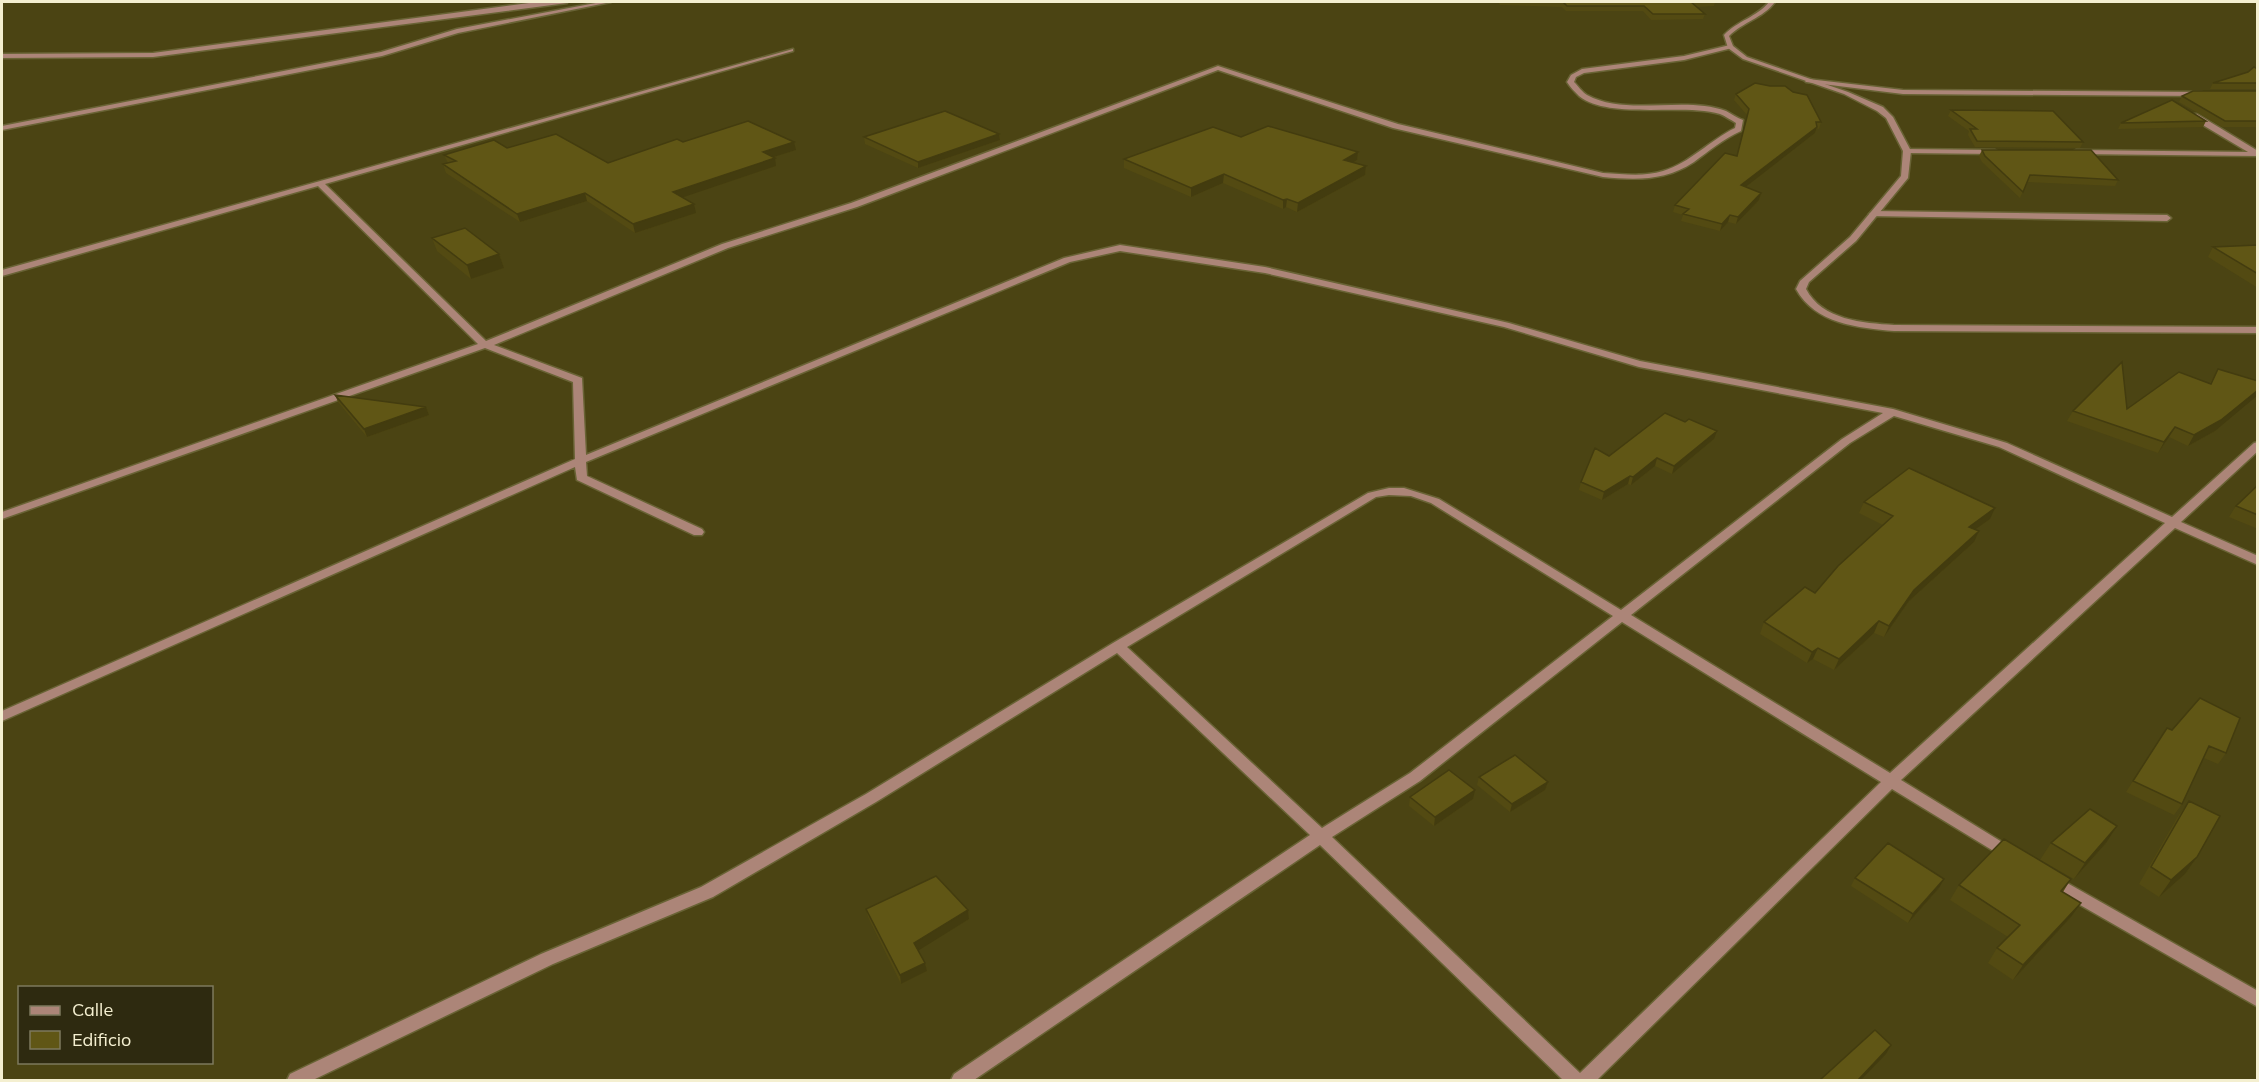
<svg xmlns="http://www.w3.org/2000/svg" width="2259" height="1082" font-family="Mulish,sans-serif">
<rect width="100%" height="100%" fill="#4b4413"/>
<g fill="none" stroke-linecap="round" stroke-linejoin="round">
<!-- minor casing -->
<g stroke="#696335" stroke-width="3">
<path id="minor" d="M537,2L567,3L153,57L2,58V54L153,53Z
M601,2H611L458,33L382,56L2,130V126L381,52L457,29Z
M1730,45L1733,47L1732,48L1684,60L1584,73L1576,77L1574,82C1578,86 1582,92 1587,95C1627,117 1684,95 1726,111C1732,114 1737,118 1743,120L1741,131C1723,139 1709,151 1694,162C1666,181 1636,180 1603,177L1393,128L1218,70L857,207L728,248L494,345L582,378L586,455L1064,258L1120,245L1265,267L1509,323L1640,361L1893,409L2007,443L2172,517L2254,443L2258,442V451L2181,522L2258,556V565L2175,528L1901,780L2015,850L2018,854L2015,858L2010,860L2005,858L1892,789L1597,1080H1563L1320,845L974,1080H951L954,1074L1310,835L1117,653L876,802L713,897L553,964L313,1080H287L290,1074L541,954L701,887L866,794L1113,643L1368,493L1389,488H1404L1439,499L1621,610L1842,439L1883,413L1639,367L1504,327L1265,273L1120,251L1070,262L586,462L587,476L702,529L704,532L702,535H694L577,480L575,467L2,721V711L575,459L573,382L485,348L2,519V512L478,344L318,186L2,276V270L793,49V51L325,184L486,341L722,244L851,203L1218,66L1398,124L1603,173C1623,174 1644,177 1663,171C1690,163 1710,140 1735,128L1736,123C1731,120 1725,116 1720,114C1682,103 1609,120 1579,96C1575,92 1570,87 1567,82L1571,75L1582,69L1684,56ZM1894,416L1999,447L2165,523L1890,773L1631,615L1850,443ZM1389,495L1411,496L1431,503L1613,616L1410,773L1322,828L1127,647L1376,497ZM1622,622L1881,782L1580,1073L1332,837L1420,781Z
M1808,79L1903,90L2202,92L2206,94L2202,96L1903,94L1806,82L1805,81Z
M2191,114H2197L2258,151V156L2076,154L2072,152L2076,150L2248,152L2191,118Z
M1904,149L1995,150L1999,152L1995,154L1907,153L1903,151Z
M1873,211L2167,215L2171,218L2167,221L1870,216L1869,214Z
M2053,875L2258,991V1007L2047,886L2045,881L2047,876Z"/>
</g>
<!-- tertiary casing -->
<g stroke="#696335" stroke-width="3">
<path id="tertiary" d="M1769,2H1775C1763,18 1743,22 1729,36L1733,46L1747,57L1848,92L1883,107L1893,117L1911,151L1908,178L1856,241L1809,282L1806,289C1822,320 1863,323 1894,325L2258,327V333L1894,331C1859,328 1815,324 1796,289L1800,281L1850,237L1901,176L1903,151L1886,118L1877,111L1844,94L1743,59L1728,48L1724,35C1737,21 1757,17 1769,2Z"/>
</g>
<!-- minor -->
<use href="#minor" fill="#ac8578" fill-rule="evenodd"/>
<!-- tertiary -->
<use href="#tertiary" fill="#ac8578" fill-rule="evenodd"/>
</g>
<!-- wall -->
<path fill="#534a12" d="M1498,2H1715L1714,6L1697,7L1705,14L1703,19L1651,20L1643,11H1566L1562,7L1500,5Z
M2258,69V89H2210L2213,83Z
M2258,91V128L2254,127H2222L2179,102L2182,96Z
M1736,94L1821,122L1819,129L1817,128L1815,133L1745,187L1761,193L1759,200L1736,224L1728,222L1720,231L1681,221L1683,215L1673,212L1675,205L1737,156L1747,115L1734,100Z
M1951,110L2083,142L2080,148L1975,147L1968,135L1969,131L1948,116Z
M2206,121L2203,127L2118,129L2121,123Z
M999,134L1000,140L918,168L865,144L864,137Z
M1241,137L1358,152L1357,160L1353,162L1366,166L1365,175L1297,212L1286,207L1283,209L1223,183L1191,197L1124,168V159Z
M683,142L796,150L773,157L776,166L683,197L696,213L635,233L587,201L520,222L446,173L443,164L448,163L444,155L507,148L608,163Z
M1982,150L2118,180L2115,186L2027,182L2020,198L1982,162L1979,156Z
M432,238L499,254L504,268L471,279L437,251Z
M2258,245V288L2208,257L2213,247Z
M2218,369L2215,431L2188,446L2169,437L2158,453L2067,421L2073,411L2127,409L2210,383Z
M335,395L426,407L429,415L367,437L338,402Z
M1714,439L1672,474L1655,466L1631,485L1628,484L1602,500L1579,490L1581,482L1609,456Z
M2258,486V529L2229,517L2236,506Z
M1864,502L1990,519L1975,529L1974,542L1909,601L1884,637L1874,633L1834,670L1813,659L1807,663L1760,634L1764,622L1815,593L1883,525L1859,513Z
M2167,728L2226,753L2218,764L2204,758L2182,804L2174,815L2126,792Z
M1479,777L1548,782L1545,790L1510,812L1477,785Z
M1410,797L1473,799L1434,826L1409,806Z
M2189,801L2197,857L2185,874L2159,897L2139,884L2177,818Z
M2051,843H2106L2074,879L2040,860Z
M1855,878L1939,888L1908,923L1851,886Z
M2071,879L2063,892L2071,917L2013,980L1988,963L1997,948L2008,937L1950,900L1959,885Z
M866,909L968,910L969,919L918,950L925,963L927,971L901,984L868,917Z"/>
<!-- shaded-wall -->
<path fill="#433c0f" d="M1817,127L1815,133L1739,192L1741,185Z
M999,134L1000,140L918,168V162Z
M794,142L796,150L764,160L763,152Z
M1358,152L1357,160L1343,168L1344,160Z
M775,158L776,166L675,200L673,192Z
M1366,166L1365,175L1297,212L1298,203Z
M1224,174L1223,183L1191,197V188Z
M585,193L587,201L520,222L517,214Z
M1761,193L1759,200L1736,224L1738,217Z
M1287,199L1286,207L1283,209V200Z
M694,204L696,213L635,233L633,224Z
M1730,215L1728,222L1720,231L1722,224Z
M499,254L504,268L471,279L467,265Z
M2258,390V395L2215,431L2188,446L2194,435Z
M426,407L429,415L367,437L364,429Z
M2175,427L2169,437L2158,453L2164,442Z
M1717,431L1714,439L1672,474L1674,466Z
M1657,458L1655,466L1631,485L1633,477Z
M1630,476L1628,484L1602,500L1604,492Z
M1995,508L1990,519L1963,538L1969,527Z
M1979,531L1974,542L1909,601L1884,637L1889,626L1914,590Z
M1879,621L1874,633L1834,670L1839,659Z
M1818,648L1813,659L1807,663L1812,652Z
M1548,782L1545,790L1510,812L1512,804Z
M1475,790L1473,799L1434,826L1435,817Z
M2117,826L2106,843L2074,879L2085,863Z
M2197,857L2185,874L2159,897L2171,880Z
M1944,879L1939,888L1908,923L1913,914Z
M2081,903L2071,917L2013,980L2023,965Z
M968,910L969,919L916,952L914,943Z
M925,963L927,971L901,984L900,975Z
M1891,1045L1886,1054L1861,1080H1858Z"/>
<!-- building -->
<path fill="#605615" stroke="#433c0f" stroke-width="1.5" d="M1561,2H1696H1691L1705,14H1653L1644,6H1567L1563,2Z
M2254,67L2258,69V83H2213L2248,72Z
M1755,83L1770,86H1785L1793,92L1807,95L1821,122H1816L1817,127L1741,185L1761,193L1738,217L1730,215L1722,224L1683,214L1689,209L1675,205L1725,153L1737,156L1749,109L1736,94Z
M2193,91H2258V121H2225L2182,96Z
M2172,100L2206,121L2121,123Z
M1951,110L2053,111L2083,142L1977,141L1970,129H1977Z
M945,111L999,134L918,162L864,137Z
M748,121L794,142L763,152L775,158L673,192L694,204L633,224L585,193L517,214L443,164L456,161L444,155L494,140L507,148L556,134L608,163L677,139L683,142Z
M1268,126L1358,152L1344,160L1366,166L1298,203L1287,199L1283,200L1224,174L1191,188L1124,159L1213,127L1241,137Z
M1982,150H2091L2118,180L2030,175L2023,192L1985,156Z
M465,228L499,254L467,265L432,238Z
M2258,245V274L2213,247Z
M2122,362L2127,409L2179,372L2211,384L2218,369L2258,381V390L2221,420L2194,435L2175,427L2164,442L2073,411Z
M335,395L426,407L364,429Z
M1665,413L1685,422L1689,419L1717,431L1674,466L1657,458L1633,477L1630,476L1604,492L1581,482L1595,448L1609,456Z
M1909,468L1995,508L1969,527L1979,531L1914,590L1889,626L1879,621L1839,659L1818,648L1812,652L1764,622L1805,587L1815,593L1838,566L1893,516L1864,502Z
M2257,486L2258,515L2236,506Z
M2200,698L2240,718L2226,753L2209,746L2182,804L2133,781L2167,728L2172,730Z
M1515,755L1548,782L1512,804L1479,777Z
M1449,770L1475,790L1435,817L1410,797Z
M2189,801L2220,816L2197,857L2171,880L2151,867Z
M2090,809L2117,826L2085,863L2051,843Z
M2004,839L2071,879L2061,891L2081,903L2023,965L1997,948L2020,925L1959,885Z
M1888,843L1944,879L1913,914L1855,878Z
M936,876L968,910L914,943L925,963L900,975L866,909Z
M1875,1030L1891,1045L1858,1080H1820Z"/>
<!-- border -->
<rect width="2259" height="1082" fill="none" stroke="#f4efd0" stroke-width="6"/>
<!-- legend -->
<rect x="18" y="986" width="195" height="78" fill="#2e2a10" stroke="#7d795d" stroke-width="1.5"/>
<rect x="30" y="1006" width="30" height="9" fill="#ac8578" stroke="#7d795d" stroke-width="1.5"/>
<text x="72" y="1016" font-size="18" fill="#f4efd0">Calle</text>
<rect x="30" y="1031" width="30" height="18" fill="#605615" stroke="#7d795d" stroke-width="1.5"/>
<text x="72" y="1046" font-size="18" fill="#f4efd0">Edificio</text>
</svg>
